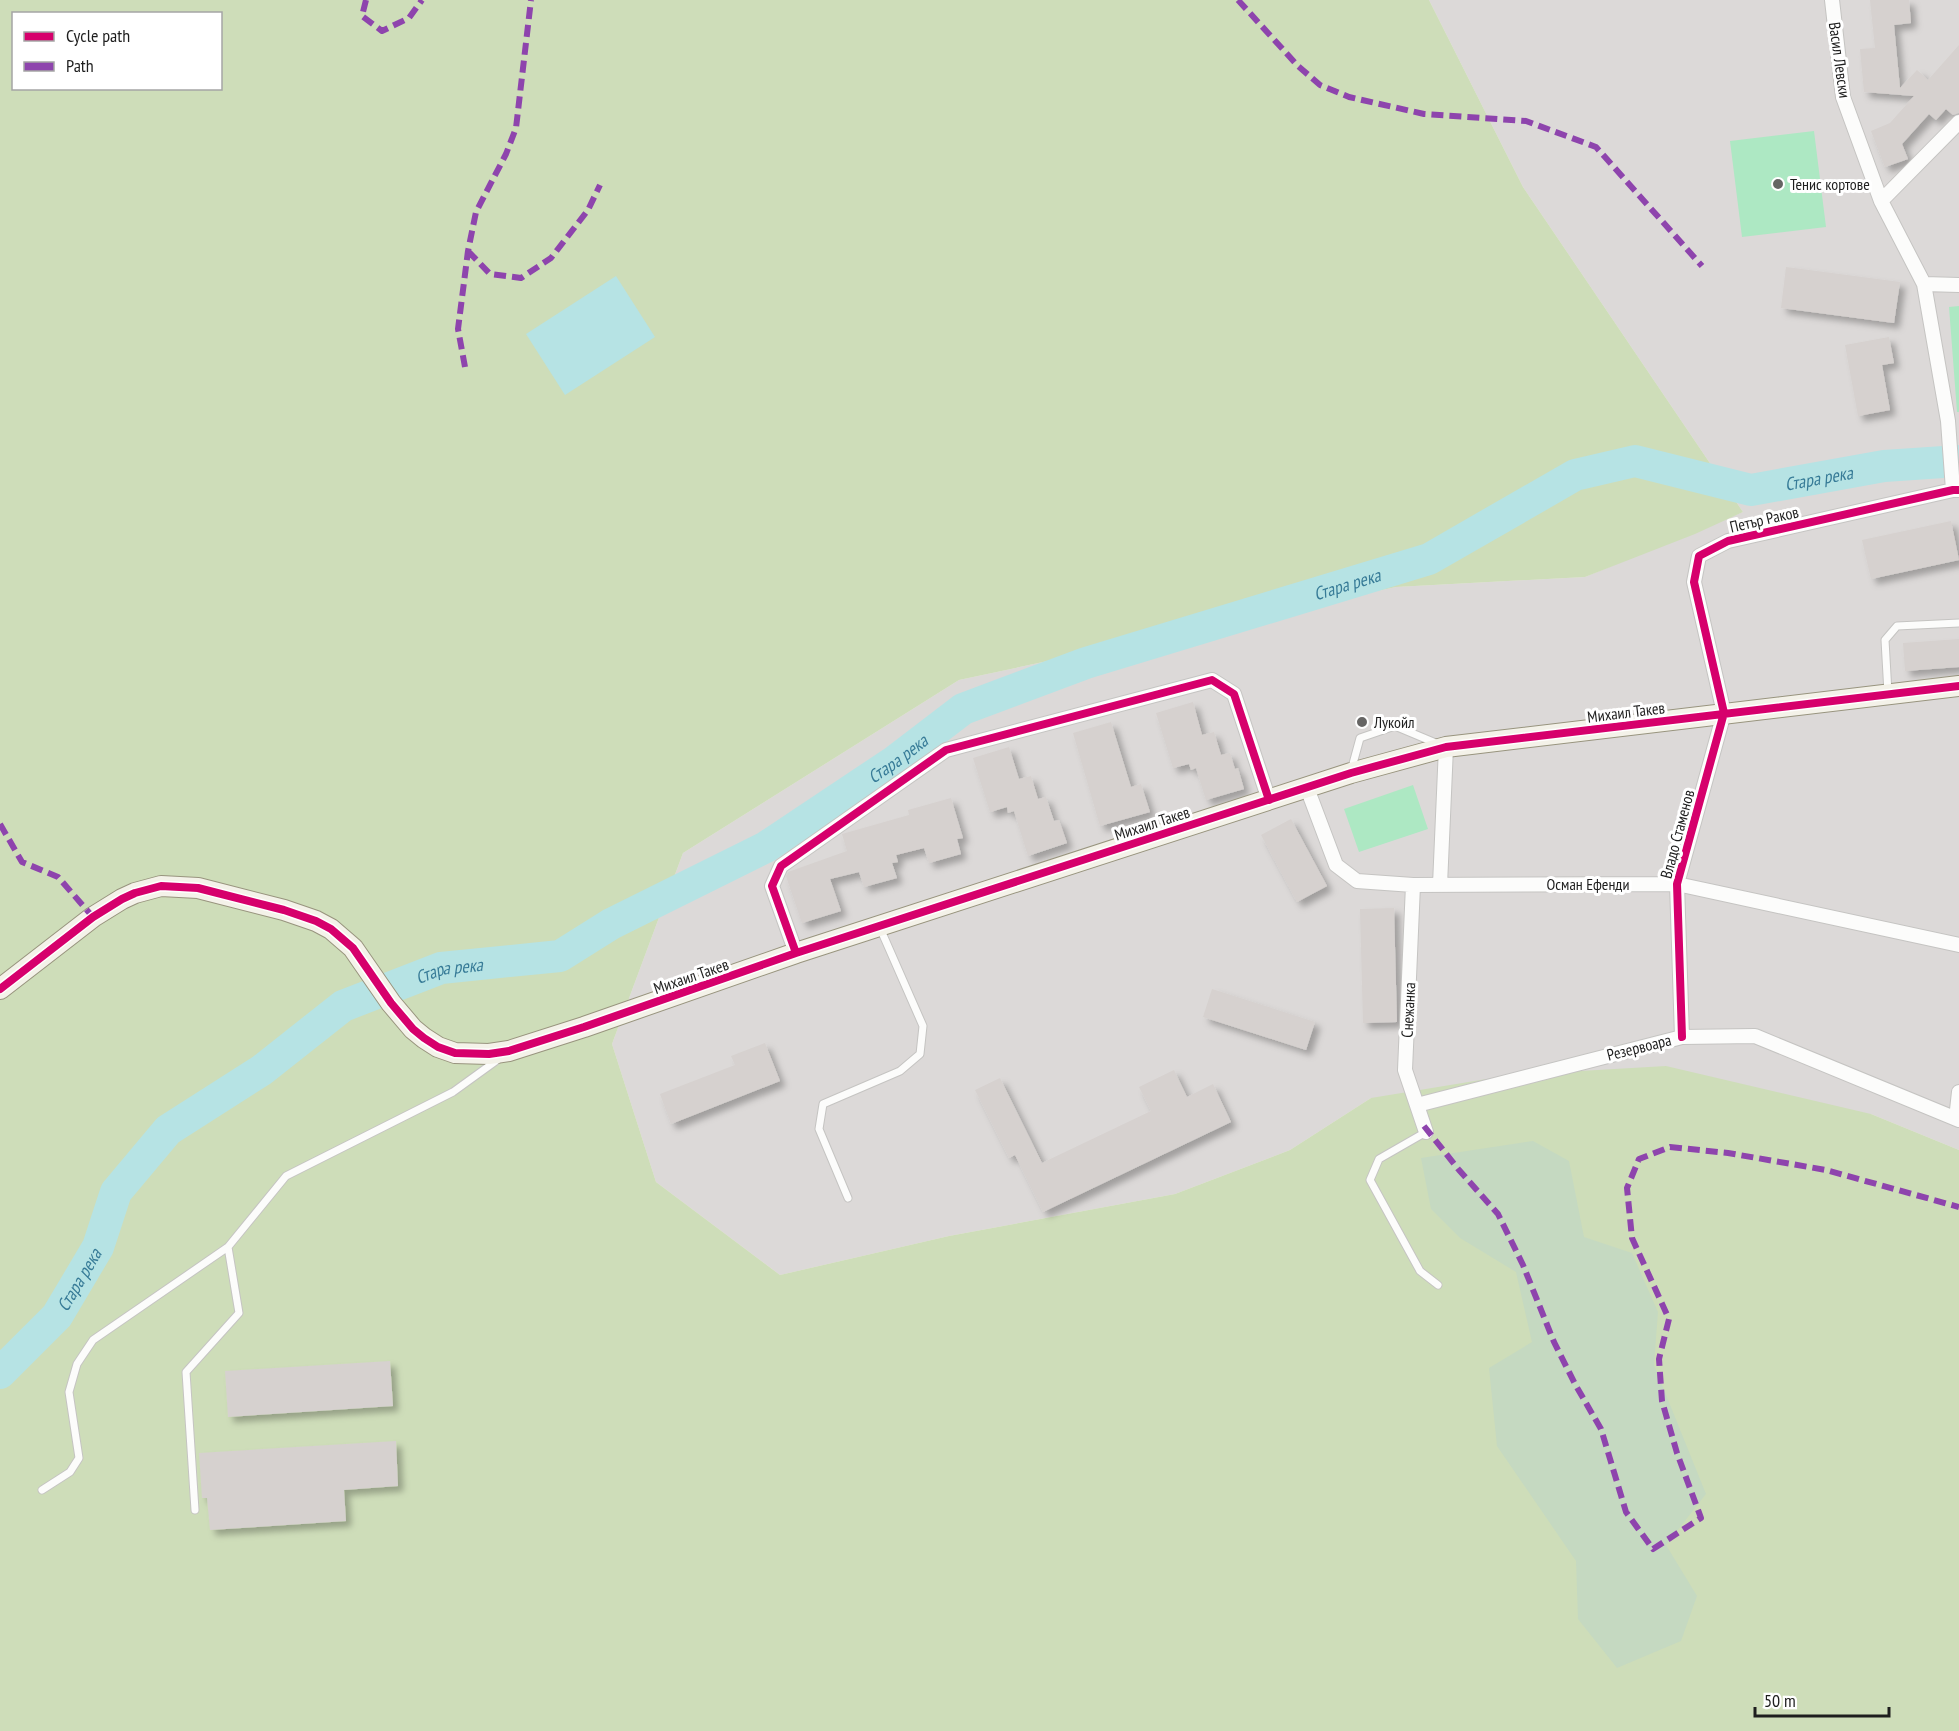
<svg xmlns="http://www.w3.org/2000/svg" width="1959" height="1731" font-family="'PT Sans Narrow',sans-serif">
<defs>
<filter id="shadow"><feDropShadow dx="5.5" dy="5.5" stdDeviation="3" flood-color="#0004"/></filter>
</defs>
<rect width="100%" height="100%" fill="#ede9e6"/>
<!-- residential -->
<path fill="#dcd9d8" d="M1429,0H1959V1150L1871,1114L1371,1098L1290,1150L1175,1194L949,1236L780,1275L656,1182L612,1044L683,853L959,680L1396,587L1585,577L1743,512L1523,187Z"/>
<!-- forest -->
<path fill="#ceddb9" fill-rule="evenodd" d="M0,0H1429L1523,187L1743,512L1695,534L1585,577L1396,587L959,680L683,853L612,1044L656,1182L780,1275L949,1236L1175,1194L1290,1150L1371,1098L1511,1075L1666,1066L1871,1114L1959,1150V1731H0ZM14,14H220V88H14Z"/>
<!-- cemetery -->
<path fill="#c5d9c1" d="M1533,1141L1569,1161L1584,1237L1632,1253L1658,1312L1654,1365L1706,1494L1666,1545L1697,1596L1681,1641L1617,1668L1578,1619L1576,1561L1497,1446L1489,1368L1532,1342L1516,1272L1460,1238L1431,1209L1421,1158Z"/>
<!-- pitch -->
<path fill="#ade8c3" d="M1814,131L1826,227L1742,237L1730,141Z
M1959,306V412H1957L1949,307Z
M1413,785L1428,829L1359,852L1344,809Z"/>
<!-- water -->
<path fill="#b6e3e4" d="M616,276L655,337L565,395L526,334Z"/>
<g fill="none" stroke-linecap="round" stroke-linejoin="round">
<!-- river -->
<path stroke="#b6e3e4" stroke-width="32" id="s1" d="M0,1373L57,1316L98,1247L116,1192L168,1130L262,1070L343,1006L441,968L560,956L611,924L766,847L895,761L963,709L1086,663L1429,559L1575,475L1635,461L1751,490L1884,466L1959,461"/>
</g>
<!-- building -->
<path fill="#d6d1cf" filter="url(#shadow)" d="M1870,0H1909L1911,23L1894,25L1900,88L1917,70L1928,80L1959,45V113L1953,115L1946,109L1936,120L1929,114L1902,144L1908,159L1885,167L1871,131L1890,123L1914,96L1864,92L1860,49L1875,48Z
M1786,267L1900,282L1894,323L1781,308Z
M1889,337L1894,363L1882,365L1890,410L1858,416L1845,345Z
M1951,521L1959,560L1871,579L1862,540Z
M1959,639V667L1905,671L1903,643Z
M1193,702L1202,735L1214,732L1221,755L1230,753L1235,769L1238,768L1244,789L1206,800L1196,768L1191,770L1189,764L1173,768L1156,713Z
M1111,722L1131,787L1141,784L1150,812L1100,826L1073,733Z
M1009,747L1019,779L1031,776L1038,799L1046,797L1054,821L1059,820L1067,843L1028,856L1014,811L1008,813L1007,807L990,812L973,758Z
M951,798L963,838L957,839L961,854L929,863L924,848L896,855L898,862L892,863L897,878L864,887L859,872L830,879L841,911L802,923L786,876L788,872L847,851L842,834L909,815L908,810Z
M1291,819L1327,886L1297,902L1261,835Z
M1394,908L1397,1022L1363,1023L1360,909Z
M1212,989L1315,1022L1306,1050L1203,1017Z
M765,1043L780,1081L671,1124L660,1094L735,1065L731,1056Z
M1174,1070L1187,1097L1213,1084L1231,1122L1043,1212L1015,1155L1009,1158L975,1090L1000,1078L1042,1163L1151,1111L1139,1087Z
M390,1361L393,1406L228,1417L225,1371Z
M396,1441L398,1486L344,1490L346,1521L210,1530L207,1498H202L199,1453Z"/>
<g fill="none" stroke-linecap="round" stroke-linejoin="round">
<!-- service casing -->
<g stroke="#c5c4c2" stroke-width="9">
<path id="service" d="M1888,693L1885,640L1897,626L1959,623
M1351,771L1360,738L1395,726L1438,744
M1426,1132L1379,1159L1370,1180L1420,1271L1438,1285
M848,1198L819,1129L823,1104L900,1071L920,1054L923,1026L880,928
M42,1490L70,1472L79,1458L69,1392L77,1364L93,1340L228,1247L286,1176L453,1092L500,1058
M195,1510L186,1372L239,1313L228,1247"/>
</g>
<!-- minor casing -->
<g stroke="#c5c4c2" stroke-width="16">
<path id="minor" d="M1832,0L1843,97L1881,201L1924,284L1948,421L1953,490
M1881,201L1959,122
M1924,284L1959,285
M1307,788L1336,865L1357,881L1413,885L1677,884L1959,945
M1413,885L1405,1070L1426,1132
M1440,885L1446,747
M796,953L772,886L781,866L946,750L1212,680L1234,694L1269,800
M1682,1037L1677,884L1724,713L1694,582L1699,556L1728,541L1953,490H1959
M1417,1105L1682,1037L1755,1036L1959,1120
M1956,1119L1959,1092"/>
</g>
<!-- secondary casing -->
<g stroke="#98947e" stroke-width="22">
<path id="secondary" d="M0,989L93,917L122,899L135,893L161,886L198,888L284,910L316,921L331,929L353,948L391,1003L413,1029L424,1038L438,1047L455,1053L489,1054L509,1051L584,1027L796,953L1351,773L1446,747L1959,686"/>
</g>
<!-- service -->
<use href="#service" stroke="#fcfcfb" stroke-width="7"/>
<!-- minor -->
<use href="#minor" stroke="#fcfcfb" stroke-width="14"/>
<!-- secondary -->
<use href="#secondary" stroke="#f4f2e9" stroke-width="20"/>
<!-- quiet -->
<path stroke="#8e44ad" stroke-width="6" stroke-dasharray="12 6" stroke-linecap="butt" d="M366,0L362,16L382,31L409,18L422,0
M1238,0L1298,66L1320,85L1349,97L1424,114L1526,121L1596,147L1702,266
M468,251L490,274L521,278L551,258L588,210L600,185
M465,367L458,329L468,251L476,212L506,154L516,128L531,0
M0,824L22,862L58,877L93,917
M1424,1126L1459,1170L1498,1214L1523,1265L1554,1342L1575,1384L1601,1429L1626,1512L1653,1549L1701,1518L1677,1453L1662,1401L1659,1359L1669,1319L1632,1238L1627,1188L1639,1159L1670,1147L1728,1153L1826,1170L1959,1207"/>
<!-- cycleway casing -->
<g stroke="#fff" stroke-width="11">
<path id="cycleway" d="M796,953L772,886L781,866L946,750L1212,680L1234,694L1269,800
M0,989L93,917L122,899L135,893L161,886L198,888L284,910L316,921L331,929L353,948L391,1003L413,1029L424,1038L438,1047L455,1053L489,1054L509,1051L584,1027L796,953L1351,773L1446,747L1959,686
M1682,1037L1677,884L1724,713L1694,582L1699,556L1728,541L1953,490H1959"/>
</g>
<!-- cycleway -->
<use href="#cycleway" stroke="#d6006c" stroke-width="8"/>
</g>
<!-- markers -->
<g fill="#666564" stroke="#fff" stroke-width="2">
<circle cx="1778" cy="184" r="6"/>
<circle cx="1362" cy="722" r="6"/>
</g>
<g text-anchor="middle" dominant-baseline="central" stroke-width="6" stroke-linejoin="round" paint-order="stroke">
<!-- street labels -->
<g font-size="16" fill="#1e1e1e" stroke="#fff">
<text transform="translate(1840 60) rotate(82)">Васил Левски</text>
<text transform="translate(1764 519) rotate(-13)">Петър Раков</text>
<text transform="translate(1626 712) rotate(-7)">Михаил Такев</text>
<text transform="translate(1152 823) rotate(-18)">Михаил Такев</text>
<text transform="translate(1677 834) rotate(-75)">Владо Стаменов</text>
<text x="1588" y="884">Осман Ефенди</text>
<text transform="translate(691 976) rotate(-19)">Михаил Такев</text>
<text transform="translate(1408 1010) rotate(-87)">Снежанка</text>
<text transform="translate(1639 1047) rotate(-14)">Резервоара</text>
</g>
<!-- poi labels -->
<g font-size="16" fill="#1e1e1e" stroke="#fff" text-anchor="start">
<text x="1790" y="184">Тенис кортове</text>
<text x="1374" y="722">Лукойл</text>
</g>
<!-- water labels -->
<g font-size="18" font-style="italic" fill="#377b97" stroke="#fff">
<text stroke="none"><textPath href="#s1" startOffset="2121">Стара река</textPath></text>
<text stroke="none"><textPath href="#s1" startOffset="1617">Стара река</textPath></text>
<text stroke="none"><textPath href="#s1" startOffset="1131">Стара река</textPath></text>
<text stroke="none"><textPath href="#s1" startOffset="627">Стара река</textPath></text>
<text stroke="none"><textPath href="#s1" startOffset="123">Стара река</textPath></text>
</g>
</g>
<!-- legend -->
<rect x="12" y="12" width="210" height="78" fill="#ffffff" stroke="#a5a5a5" stroke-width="1.5"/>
<rect x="24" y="32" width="30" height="9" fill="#d6006c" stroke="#a5a5a5" stroke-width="1.5"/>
<text x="66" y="42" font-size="18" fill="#1e1e1e">Cycle path</text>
<rect x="24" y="62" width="30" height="9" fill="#8e44ad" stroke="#a5a5a5" stroke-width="1.5"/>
<text x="66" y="72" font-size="18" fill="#1e1e1e">Path</text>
<!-- scale -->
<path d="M1755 1707v9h134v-9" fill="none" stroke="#1e1e1e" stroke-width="3"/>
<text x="1764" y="1707" font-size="18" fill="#1e1e1e" stroke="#ffffff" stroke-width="4.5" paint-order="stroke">50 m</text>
</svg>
